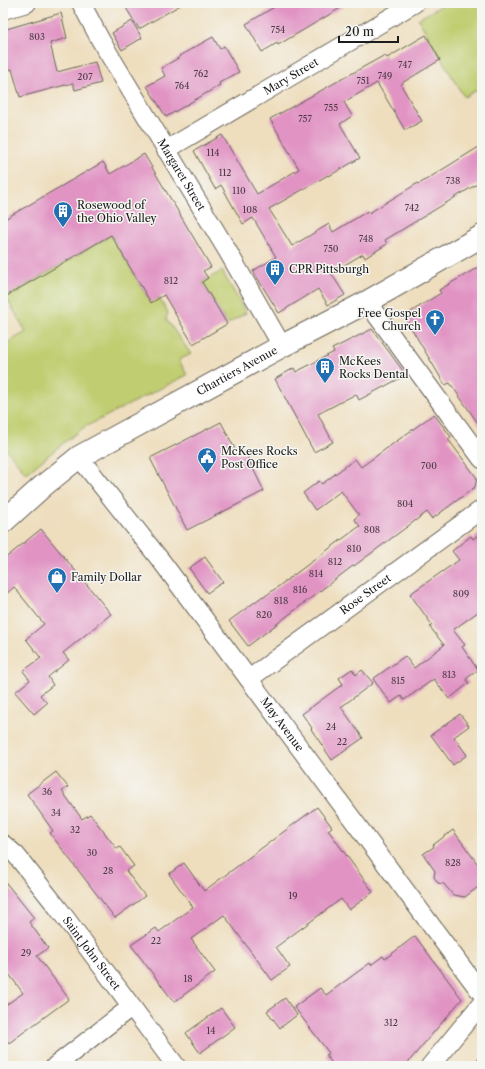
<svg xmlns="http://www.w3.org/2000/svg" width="485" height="1069" font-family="'Libre Caslon Text',serif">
<rect width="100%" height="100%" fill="#f6f6f2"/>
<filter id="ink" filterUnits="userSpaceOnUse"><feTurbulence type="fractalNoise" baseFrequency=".025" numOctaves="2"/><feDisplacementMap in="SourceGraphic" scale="8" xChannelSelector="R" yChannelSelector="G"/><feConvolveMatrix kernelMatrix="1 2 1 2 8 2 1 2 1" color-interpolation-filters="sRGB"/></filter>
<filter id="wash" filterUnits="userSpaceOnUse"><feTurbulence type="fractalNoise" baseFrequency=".012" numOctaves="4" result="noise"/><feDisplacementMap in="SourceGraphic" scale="16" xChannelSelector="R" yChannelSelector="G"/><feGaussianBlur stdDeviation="0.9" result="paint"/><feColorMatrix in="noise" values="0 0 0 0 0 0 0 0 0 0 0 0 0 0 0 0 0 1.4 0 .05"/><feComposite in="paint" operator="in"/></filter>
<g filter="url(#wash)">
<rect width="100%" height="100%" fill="#eedebe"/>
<!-- green -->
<path fill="#c0cd6f" stroke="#6e7446" d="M446,3H480L482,6V87L464,97L418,19Z
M111,235L150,302L159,298L168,312L166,319L191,354L179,360L187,375L83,428L57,448L26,474L3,445V345L26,332L6,297Z
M222,271L246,313L227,324L202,282Z"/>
<g id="blocks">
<!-- building -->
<path fill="#e194c4" d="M123,3H184L139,29Z
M281,3H349L278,45L277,43L262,52L246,24Z
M61,13L67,38L50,43L57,72L95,62L101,83L75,90L73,83L20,97L12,69L3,71V30Z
M132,21L142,38L122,50L112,33Z
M426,35L440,60L402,83V84L401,85L422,121L405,130L377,83L344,102L352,116L340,124L360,158L329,176L328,175L269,209L292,246L329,224L333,232L368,211L369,213L418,183L419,184L482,145V181L385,240L387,244L365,258L363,254L331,273L345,295L328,305L318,289L279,313L253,271L276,257L253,218L243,224L221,185L215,189L194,151L222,135L257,194L299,169L270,119L385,55L387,58Z
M213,37L220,49L224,46L239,72L219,83L220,85L166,117L147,86L165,76L161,68L180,57L179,56Z
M144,154L211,267L203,271L208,278L202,282L227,324L193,344L164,295L151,303L111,235L3,298V220L103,162L110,174Z
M482,265V429L450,383L445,385L404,316L441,293L439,290Z
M372,329L406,375L359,400L356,394L318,414L333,442L314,452L275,379L294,368L296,372L334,352L332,349Z
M434,414L451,437L448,439L477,478L475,487L432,519L427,512L354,566V565L248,646L229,621L263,596L264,597L360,526L354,519L359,515L341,491L315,510L303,493L319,481L322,484L355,459L361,467Z
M221,422L238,455L245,452L264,491L187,530L150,458Z
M41,529L111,614L63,653L69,660L48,677L53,685L40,695L47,703L34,714L15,692L30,680L23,671L41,658L26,639L44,624L14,587L3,597V560Z
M482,532V609L453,630L465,645L462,647L478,670L466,679L469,683L449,699L434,679L404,700L401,696L391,703L373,679L405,656L414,668L444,645L430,627L432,625L410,594L459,560L452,551L471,536L473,539Z
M205,557L223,582L207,593L189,568Z
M352,669L356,675L362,670L373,683L341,707L363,738L332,760L311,729L312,728L302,714L343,684L339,678Z
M460,714L469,726L454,737L467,755L453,765L431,735Z
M56,772L68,787L62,791L82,819L90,814L117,849L120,847L134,866L126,871L145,896L115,918L68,857L50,833L53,831L27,794Z
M317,807L332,827L328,830L373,892L349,910L341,899L276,947L290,967L272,980L224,915L191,939L215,972L174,1002L131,945L156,928L159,932L193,907L169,874L184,863L204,891Z
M453,830L482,870V884L465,897L453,895L444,884L438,883L434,877L435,871L423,854L434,847L433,845Z
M3,879L34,918L29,922L48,948L37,956L69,999L9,1043L3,1035V1007L23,993L3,966Z
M415,936L462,999L405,1066H334L326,1055L329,1053L294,1007L320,988L326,995L370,963L371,965L383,956L385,959Z
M285,998L297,1015L280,1028L267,1011Z
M221,1008L235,1027L200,1053L186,1033Z"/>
</g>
</g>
<g filter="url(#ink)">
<use href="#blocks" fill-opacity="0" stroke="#666055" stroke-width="1"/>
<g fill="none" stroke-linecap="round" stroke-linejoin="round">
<!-- minor casing -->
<g stroke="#666055" stroke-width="20">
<g id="minor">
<path id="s1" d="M81,3L101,41L227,250L282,346"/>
<path d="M3,10L27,3"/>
<path id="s2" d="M166,150L415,3"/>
<path d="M367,302L482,459"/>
<path id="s3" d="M79,457L162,562L482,994"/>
<path id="s4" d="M249,679L482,509"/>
<path id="s5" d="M3,844L16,855L58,908L176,1066"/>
<path d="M55,1066L131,1007"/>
<path d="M430,1066L482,1003"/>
</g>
</g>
<!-- primary casing -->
<g stroke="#666055" stroke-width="24">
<g id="primary">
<path id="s6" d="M3,522L43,486L79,457L282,346L367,302L482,236"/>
</g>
</g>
<!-- minor -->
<use href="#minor" stroke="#fff" stroke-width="18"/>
<!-- primary -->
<use href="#primary" stroke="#fff" stroke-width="22"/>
<!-- rail casing -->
<g stroke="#1c1c1c" stroke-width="4.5">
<path id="rail" d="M475,1066L482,1058"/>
</g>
<!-- rail -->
<use href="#rail" stroke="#f6f6f2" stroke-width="3" stroke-dasharray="9" stroke-linecap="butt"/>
</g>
</g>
<!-- icons -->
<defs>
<g id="building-pin" transform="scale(1)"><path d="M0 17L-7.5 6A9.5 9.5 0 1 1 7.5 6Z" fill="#1f6fb2" stroke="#f6f6f2"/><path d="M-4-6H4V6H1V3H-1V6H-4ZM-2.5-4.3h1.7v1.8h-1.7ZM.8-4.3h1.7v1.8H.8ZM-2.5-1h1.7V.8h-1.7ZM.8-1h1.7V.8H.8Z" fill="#fff"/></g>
<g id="church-pin" transform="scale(1)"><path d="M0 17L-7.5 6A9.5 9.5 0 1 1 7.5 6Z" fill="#1f6fb2" stroke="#f6f6f2"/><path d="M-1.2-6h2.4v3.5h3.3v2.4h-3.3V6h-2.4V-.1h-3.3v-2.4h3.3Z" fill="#fff"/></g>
<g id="civic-pin" transform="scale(1)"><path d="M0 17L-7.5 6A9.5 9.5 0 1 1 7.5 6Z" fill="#1f6fb2" stroke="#f6f6f2"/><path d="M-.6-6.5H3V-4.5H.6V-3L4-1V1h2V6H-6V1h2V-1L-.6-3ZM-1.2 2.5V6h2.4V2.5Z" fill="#fff"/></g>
<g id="shop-pin" transform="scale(1)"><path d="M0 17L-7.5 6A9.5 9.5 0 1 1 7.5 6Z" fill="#1f6fb2" stroke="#f6f6f2"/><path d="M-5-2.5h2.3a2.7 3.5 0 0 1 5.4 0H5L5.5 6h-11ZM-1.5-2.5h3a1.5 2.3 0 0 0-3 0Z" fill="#fff"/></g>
</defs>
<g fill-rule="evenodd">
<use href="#building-pin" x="63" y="211"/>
<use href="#building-pin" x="275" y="269"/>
<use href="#church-pin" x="435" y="319"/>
<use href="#building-pin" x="325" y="367"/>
<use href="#civic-pin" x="207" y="457"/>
<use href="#shop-pin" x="57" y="577"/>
</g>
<g text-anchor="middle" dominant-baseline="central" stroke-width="3" stroke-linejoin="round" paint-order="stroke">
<!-- number labels -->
<g font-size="9" fill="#4d3a46">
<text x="278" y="29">754</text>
<text x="37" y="36">803</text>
<text x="405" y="64">747</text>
<text x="201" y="73">762</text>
<text x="385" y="75">749</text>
<text x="85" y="76">207</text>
<text x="363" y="80">751</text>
<text x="182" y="85">764</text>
<text x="331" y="107">755</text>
<text x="305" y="118">757</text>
<text x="213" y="152">114</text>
<text x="225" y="172">112</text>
<text x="453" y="180">738</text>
<text x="239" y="190">110</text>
<text x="412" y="207">742</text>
<text x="250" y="209">108</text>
<text x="366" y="238">748</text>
<text x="331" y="248">750</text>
<text x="171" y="280">812</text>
<text x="429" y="465">700</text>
<text x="405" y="503">804</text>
<text x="372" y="529">808</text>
<text x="354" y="548">810</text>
<text x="335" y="561">812</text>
<text x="316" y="573">814</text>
<text x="300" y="589">816</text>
<text x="461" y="593">809</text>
<text x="281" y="600">818</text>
<text x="264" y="614">820</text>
<text x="449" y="674">813</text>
<text x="398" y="680">815</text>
<text x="331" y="726">24</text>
<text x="342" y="741">22</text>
<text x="47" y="791">36</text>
<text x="56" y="812">34</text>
<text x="75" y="829">32</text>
<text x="92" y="852">30</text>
<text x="453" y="862">828</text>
<text x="108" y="870">28</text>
<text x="293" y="895">19</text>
<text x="156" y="940">22</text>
<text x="26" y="952">29</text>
<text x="188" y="978">18</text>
<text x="391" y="1022">312</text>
<text x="211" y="1030">14</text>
</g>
<!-- street labels -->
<g font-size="11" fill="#1c1c1c" stroke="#f6f6f2">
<text stroke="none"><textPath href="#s2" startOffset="145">Mary Street</textPath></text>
<text stroke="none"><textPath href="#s1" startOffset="199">Margaret Street</textPath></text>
<text stroke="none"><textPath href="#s6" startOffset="280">Chartiers Avenue</textPath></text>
<text stroke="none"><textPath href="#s4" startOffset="144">Rose Street</textPath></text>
<text stroke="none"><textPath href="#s3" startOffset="336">May Avenue</textPath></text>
<text stroke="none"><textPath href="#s5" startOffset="141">Saint John Street</textPath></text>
</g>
<!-- poi labels -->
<g font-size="11" fill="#1c1c1c" stroke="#f6f6f2" text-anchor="start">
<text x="77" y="205">Rosewood of<tspan x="77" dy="13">the Ohio Valley</tspan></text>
<text x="289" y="269">CPR Pittsburgh</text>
<text x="421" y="313" text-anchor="end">Free Gospel<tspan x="421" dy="13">Church</tspan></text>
<text x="339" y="361">McKees<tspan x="339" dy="13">Rocks Dental</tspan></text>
<text x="221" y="451">McKees Rocks<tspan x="221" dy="13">Post Office</tspan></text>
<text x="71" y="577">Family Dollar</text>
</g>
</g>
<!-- margin -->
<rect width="485" height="1069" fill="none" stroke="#f6f6f2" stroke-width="16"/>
<!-- scale -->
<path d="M339 36v6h59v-6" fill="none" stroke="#1c1c1c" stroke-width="2"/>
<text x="345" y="36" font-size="12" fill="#1c1c1c" stroke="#f6f6f2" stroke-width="3" paint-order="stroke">20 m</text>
</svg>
